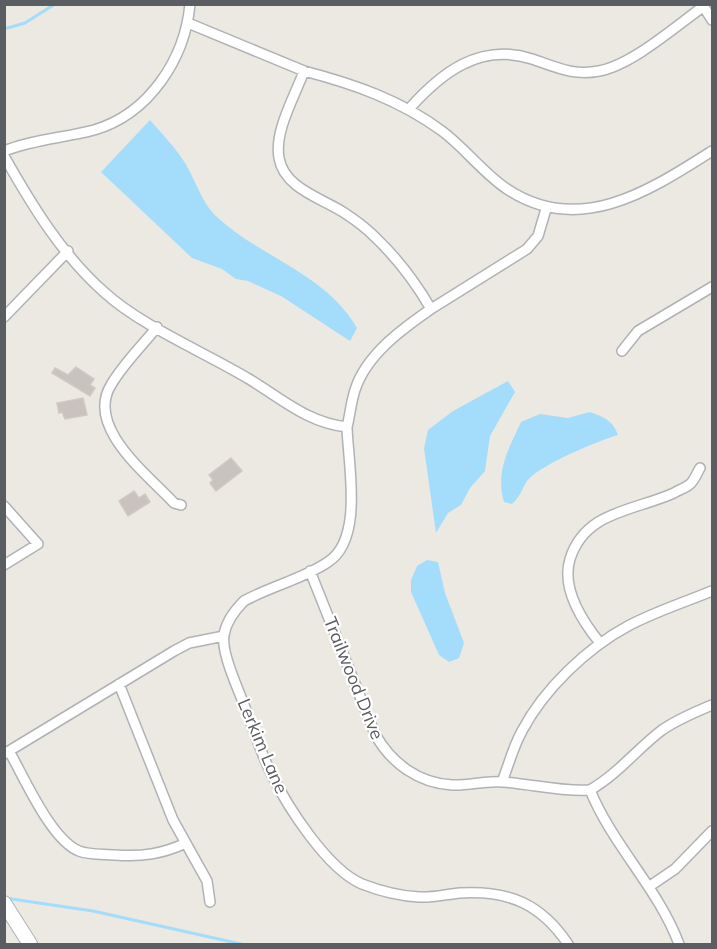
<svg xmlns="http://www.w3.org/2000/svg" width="717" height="949" font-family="Mulish,sans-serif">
<rect width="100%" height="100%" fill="#ece9e2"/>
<!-- water -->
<path fill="#a3ddfb" d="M150,120C162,134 176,148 185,163C196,181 202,204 218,218C262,258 326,274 357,328L350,341L281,296L248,281L236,279L222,269L192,258L101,172Z
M508,381L515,392L490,436L485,471L470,488L461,505L448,513L436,533L424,448L428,430L453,411Z
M590,412C603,417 613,420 618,435C598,441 539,465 527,481C522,489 520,497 512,504L504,502C495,472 509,448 521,422L540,414L568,418Z
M427,560L438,562L445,593L464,643L459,658L449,662L439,655L411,592V580L417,566Z"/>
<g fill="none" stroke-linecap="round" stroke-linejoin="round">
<!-- stream -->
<path stroke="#a3ddfb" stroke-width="3" d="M4,29L25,23L55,4
M5,898L93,911L241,944"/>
</g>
<!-- building -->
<path fill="#c8c3bf" stroke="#d1cac0" stroke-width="1.5" d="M76,367L94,379L90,385L95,388L90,396L52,373L55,368L68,375Z
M83,398L87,415L65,419L62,412L59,413L57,403Z
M231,458L242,471L216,491L210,483L213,480L209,475Z
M134,491L139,498L145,494L150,502L128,516L119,501Z"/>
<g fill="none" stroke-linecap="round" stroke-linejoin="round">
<!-- street casing -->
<g stroke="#afb3b7" stroke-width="12">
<path id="street" d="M702,4L712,20
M188,23L304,71C295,96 274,131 279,158C284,188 321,198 343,212C354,219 366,228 375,237C398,259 416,283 431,309C402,329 366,355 355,390C351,402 350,415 347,427
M304,71C354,84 400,100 442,131C465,148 483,173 507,189C579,237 649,191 712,151
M409,109C441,73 480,42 532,59C556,67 573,76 599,71C632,65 676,26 704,6
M4,151C34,139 64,138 94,130C149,114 185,59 190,4
M4,156C31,204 62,255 104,292C141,326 206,353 249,379C282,399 308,423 347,427C348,464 364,539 328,562C303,579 271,586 244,601C235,610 226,622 224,635C221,653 238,688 244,705C253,727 260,751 271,773C287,806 327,869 362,884C380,891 400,896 419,897C433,898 447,894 460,893C509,890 541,904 568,944
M431,309L527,249L538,236L546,209
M4,317L68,251
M157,327C142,346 123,364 111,385C85,427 148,475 174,503L181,505
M622,351L638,331L712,287
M4,506L38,544L4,565
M310,571L375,734C391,763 418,783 452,785C469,786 486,780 503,782C533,784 560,792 590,790C613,846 658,888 679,944
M600,643C583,622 561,588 570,559C585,511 634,511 674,493C678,490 686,488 690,484C694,481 697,473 700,468
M119,684L173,820L207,881L210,902
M9,751C24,777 51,840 79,851C89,855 104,854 115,855C142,857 162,854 186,843
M4,754L174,651L189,643L224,636
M502,782C509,764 513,747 522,731C544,689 587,648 628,626C654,612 685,602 712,591
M590,790C618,774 637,749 662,730C678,719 695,712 712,705
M650,886L675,869L712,831"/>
</g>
<!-- secondary casing -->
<g stroke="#aeb2b7" stroke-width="16">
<path id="secondary" d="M4,903L30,944"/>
</g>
<!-- street -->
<use href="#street" stroke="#fff" stroke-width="9"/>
<!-- secondary -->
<use href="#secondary" stroke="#fff" stroke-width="14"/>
</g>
<g text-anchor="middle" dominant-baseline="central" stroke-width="4.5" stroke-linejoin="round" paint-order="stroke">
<!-- street labels -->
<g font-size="18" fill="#5a5e62" stroke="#fff">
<text transform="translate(354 678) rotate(68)">Trailwood Drive</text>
<text transform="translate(263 746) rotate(67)">Lerkim Lane</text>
</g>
</g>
<!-- border -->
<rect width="717" height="949" fill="none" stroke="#5a5e62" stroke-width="12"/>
</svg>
